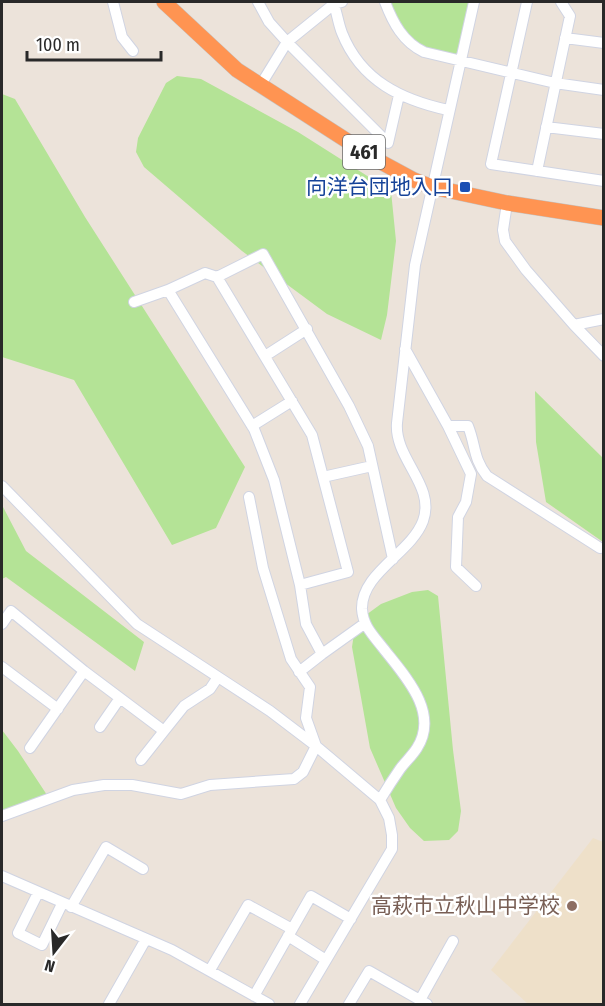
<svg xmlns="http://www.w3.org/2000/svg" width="605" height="1006" font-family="'Fira Sans Condensed','Noto Sans JP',sans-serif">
<rect width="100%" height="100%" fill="#ece3da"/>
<!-- education -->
<path fill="#eee0c9" d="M593,838L603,842V1004H528L491,970Z"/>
<!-- green -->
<path fill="#b4e396" d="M385,2H474L460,61L409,42Z
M177,76L201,79L298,132L391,191L396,241L387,315L381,340L327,314L242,251L144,167L136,152L138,138L166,83Z
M2,94L15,99L85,217L245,467L216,528L172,545L74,380L2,357Z
M535,391L603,458V542L546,502L536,442Z
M2,505L26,551L144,642L135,671L6,577L2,579Z
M428,590L438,596L453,750L461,811L458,831L449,840L424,841L410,828L396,808L370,748L352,647L355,627L359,620L381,604L412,592Z
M2,730L18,751L47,795L2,816Z"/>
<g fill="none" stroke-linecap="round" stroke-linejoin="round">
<!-- minor casing -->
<g stroke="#d0d4e2" stroke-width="12">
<path id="minor" d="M113,2L122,37L133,51
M258,2L269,22L287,42L260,86
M333,2C337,12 338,23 342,33C361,81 402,100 448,110
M342,2L334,4L287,42L388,143L399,95
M385,2C393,23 403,42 424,52L555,83L604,90
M527,2L491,164L604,181
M565,38L604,43
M546,127L604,134
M537,171L570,16L561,2
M507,203L503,230L505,241L526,270L574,325L604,356
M217,277L312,435L348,572L300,585
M134,302L168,290
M574,325L604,319
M405,349L448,426L471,474L466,502L458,517L456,567L476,586
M265,356L307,329
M252,426L292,401
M448,426H468C476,446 473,458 487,476L600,548
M323,477L372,466
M2,486L137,624L270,711L316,746L380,800L389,818L392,835V849L300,1004
M2,624L11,611L84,671L164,731L184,706L210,689L218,677
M364,624L322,654L306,624L300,585L274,480L254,429L168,290L205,273L217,277L263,254L349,406L368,446L393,559
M2,667L58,709
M299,672L322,654
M100,727L120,698
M30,748L84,671
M141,760L164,731
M380,800C386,790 393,779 400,769C405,762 412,756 417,748C440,712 404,675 383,648C373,635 363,626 362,609C361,573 411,553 423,521C436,485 394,459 397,423L415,265L474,2
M2,816L73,790L104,785H132L181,794L210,785L294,779L303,772L316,746L306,718L310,687L291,659L263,568L249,497
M2,876L172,950L269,1004
M38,893L18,933L42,945L62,904
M71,907L106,847L143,869
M288,936L326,960
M210,970L248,905L292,929
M254,996L311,896L351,919
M420,1000L453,941
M109,1004L146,939
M349,1004L369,971L427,1004"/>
</g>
<!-- highway casing -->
<g stroke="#c3c3c3" stroke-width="16">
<path id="highway" d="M164,2L237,70L377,160L414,180L432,187L507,203L604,218"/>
</g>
<!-- minor -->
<use href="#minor" stroke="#fff" stroke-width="10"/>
<!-- highway -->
<use href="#highway" stroke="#ff9452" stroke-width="15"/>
</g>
<!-- markers -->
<rect fill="#1a4fb4" stroke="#fff" stroke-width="2" x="459" y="181" width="12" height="12" rx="3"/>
<circle fill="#8d6e63" stroke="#fff" stroke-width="2" cx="572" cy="906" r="6"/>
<g text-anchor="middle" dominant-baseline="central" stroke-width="5" stroke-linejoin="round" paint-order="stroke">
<!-- shield labels -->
<rect fill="#fff" stroke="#696969" stroke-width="1.5" x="343" y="135" width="42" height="34" rx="4.5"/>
<g font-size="20" font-weight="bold" fill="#292929">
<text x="364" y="152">461</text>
</g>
<!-- transit labels -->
<g font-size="21" fill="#164399" stroke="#fff" text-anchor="end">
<text x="453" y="187">向洋台団地入口</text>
</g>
<!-- education labels -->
<g font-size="21" fill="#785e54" stroke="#fff" text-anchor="end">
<text x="560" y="906">高萩市立秋山中学校</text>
</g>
</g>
<!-- border -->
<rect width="605" height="1006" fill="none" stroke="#292929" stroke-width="6"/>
<!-- north arrow -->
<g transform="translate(54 952) rotate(197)" stroke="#ffffff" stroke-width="4.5" paint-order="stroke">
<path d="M0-4.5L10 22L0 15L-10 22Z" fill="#292929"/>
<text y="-9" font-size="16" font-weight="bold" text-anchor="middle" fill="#292929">N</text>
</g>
<!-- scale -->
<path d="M27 51v9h134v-9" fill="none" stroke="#292929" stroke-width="3"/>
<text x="36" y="51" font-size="18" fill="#292929" stroke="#ffffff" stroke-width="4.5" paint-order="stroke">100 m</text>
</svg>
